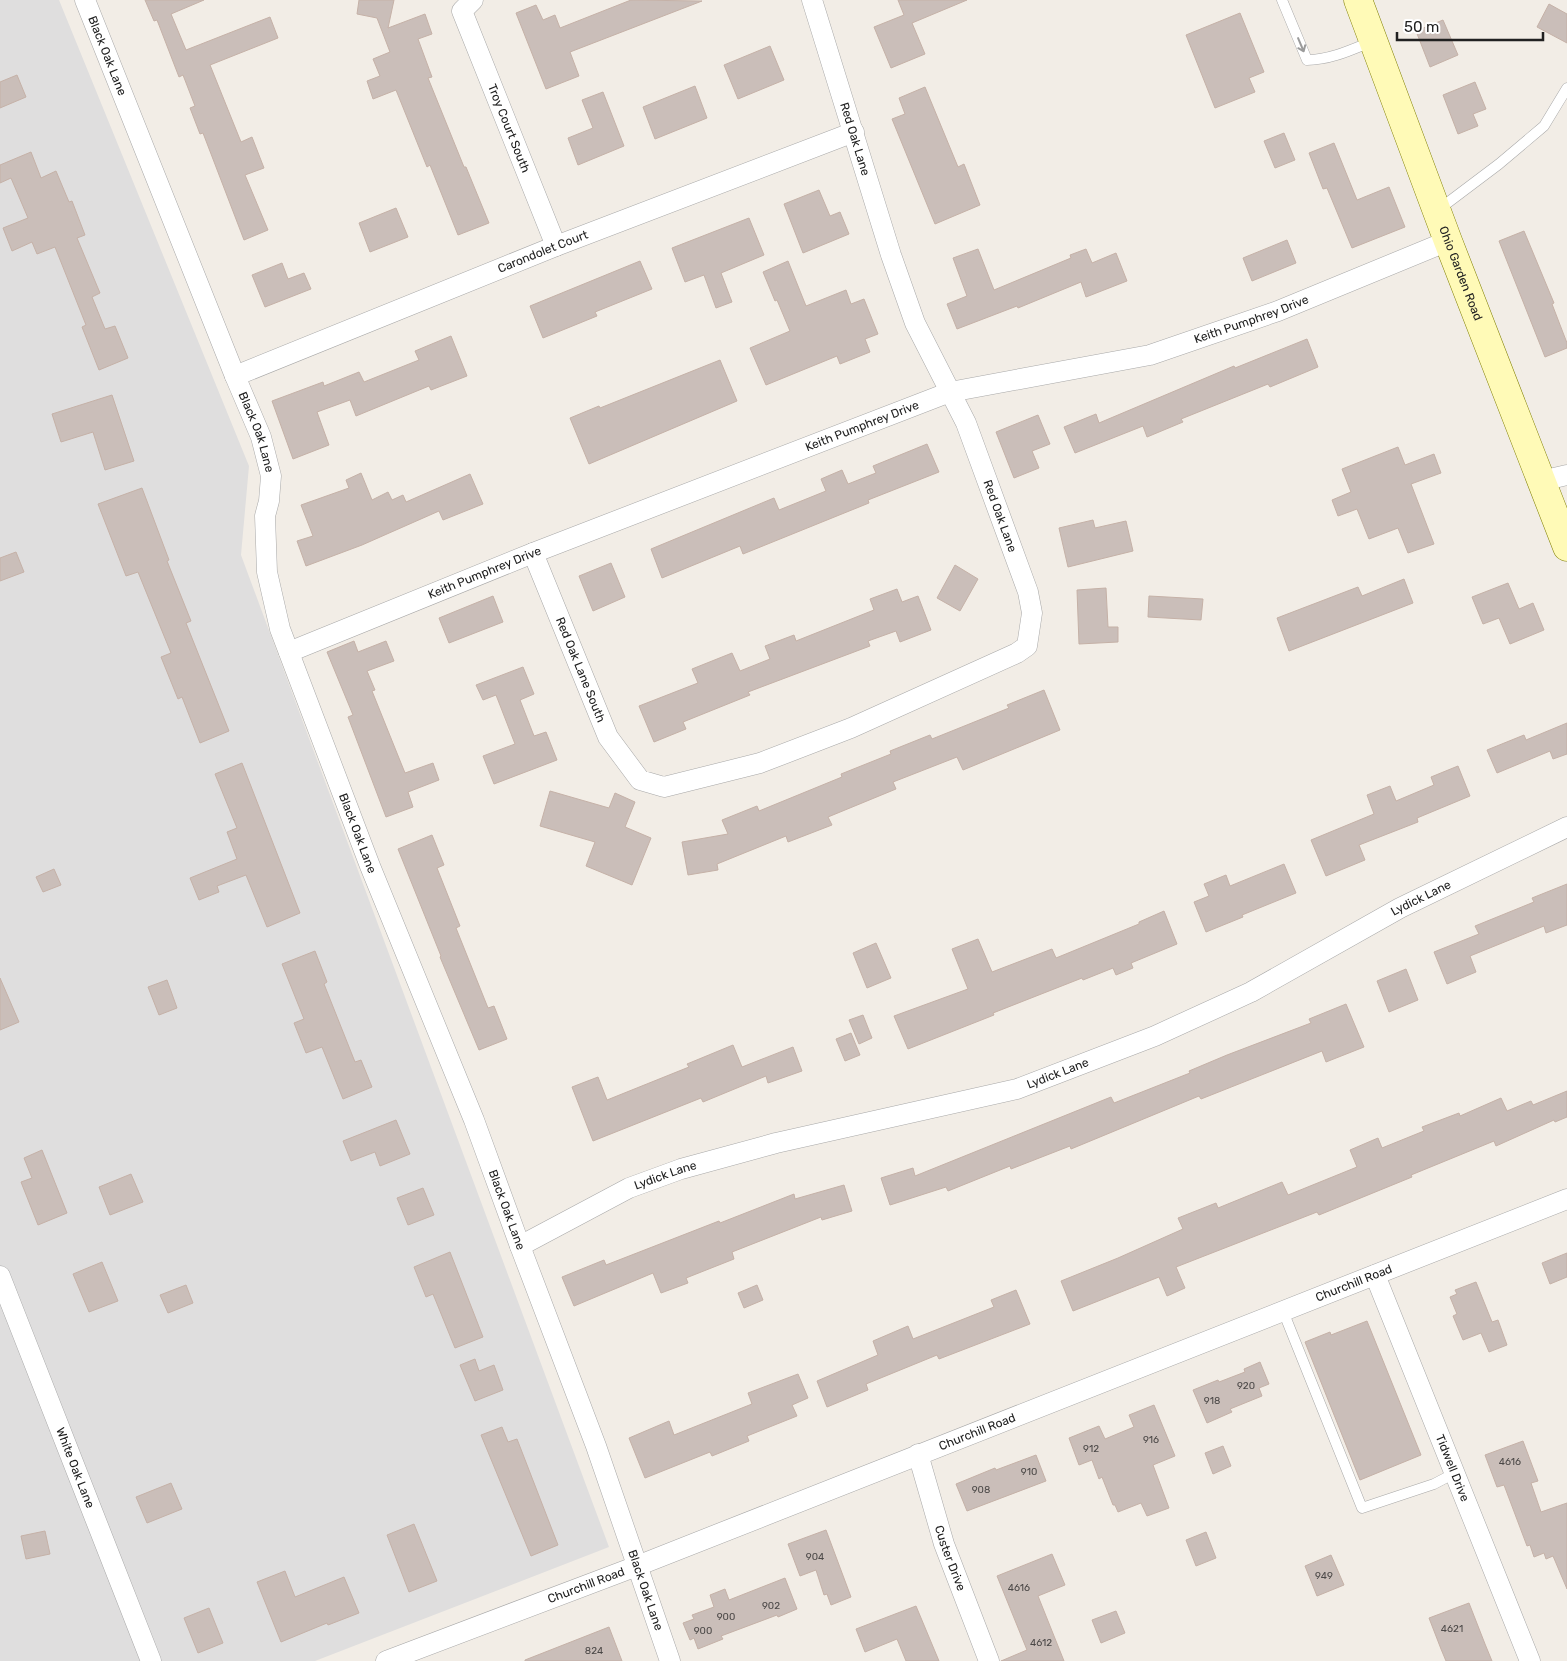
<svg xmlns="http://www.w3.org/2000/svg" width="1567" height="1661" font-family="Rubik,sans-serif">
<rect width="100%" height="100%" fill="#f2ede6"/>
<!-- residential -->
<path fill="#dfdede" d="M0,0H59L249,466L241,555L609,1547L315,1661H0Z"/>
<!-- building -->
<path fill="#cabeb9" stroke="#c5b1a7" d="M145,0H204L171,14L186,50L270,17L278,38L210,65L241,142L252,137L264,168L245,175L268,230L244,240L203,133L200,134L190,108L195,106L183,75L179,77L157,20L154,21Z
M359,0H394L388,28L425,14L432,34L418,39L432,77L428,78L464,167H466L489,223L458,235L430,165L427,167L396,90L373,99L367,81L380,76L373,59L390,52L377,18L357,14Z
M631,0L702,1L570,52L579,76L546,89L516,13L536,5L543,20L555,15L560,28Z
M898,0H967L912,23L925,54L891,68L874,27L904,15Z
M1549,4L1567,14V43L1537,27Z
M1240,13L1264,72L1249,78L1255,92L1215,108L1186,35Z
M1443,20L1458,55L1430,67L1416,31Z
M770,46L784,80L738,99L724,65Z
M17,75L26,97L0,108V82Z
M1475,82L1486,109L1473,114L1478,126L1458,134L1443,95Z
M695,86L707,118L655,139L643,107Z
M925,87L958,167L964,164L980,205L935,224L892,119L905,114L899,98Z
M603,92L624,146L578,165L568,138L593,128L582,100Z
M1284,133L1295,160L1275,168L1264,141Z
M1334,143L1357,200L1389,187L1405,227L1352,248L1327,188L1323,189L1309,153Z
M31,152L41,178L56,171L69,202L72,201L85,235L77,238L100,293L92,297L105,329L115,326L128,358L99,370L82,327L86,325L55,247L37,254L32,242L12,251L3,228L28,218L11,178L0,183V165Z
M819,190L830,216L840,212L849,234L803,253L784,204Z
M396,208L408,237L370,252L359,223Z
M749,218L764,255L721,273L732,302L716,308L704,275L685,282L672,248Z
M1524,231L1554,303L1552,304L1567,343V348L1545,357L1499,241Z
M1287,240L1296,263L1252,281L1243,258Z
M978,249L994,290L1071,258L1070,255L1086,249L1092,263L1116,253L1127,281L1086,297L1081,282L1018,308L1017,306L957,329L947,304L967,296L953,258Z
M640,261L652,289L595,312L597,316L543,338L530,306Z
M788,261L806,306L846,290L851,304L864,299L878,334L865,339L870,352L840,364L837,356L766,385L750,348L790,331L777,300L775,301L763,272Z
M282,263L288,279L304,273L311,289L265,307L252,275Z
M451,336L467,376L431,390L429,386L356,416L350,400L317,412L329,445L293,459L272,401L323,382L324,386L359,372L364,382L419,360L415,351Z
M1307,339L1318,367L1270,387L1268,384L1181,419L1183,422L1147,437L1143,426L1075,453L1064,427L1096,414L1099,423L1234,366L1235,368Z
M720,360L737,401L589,464L570,418L599,406L600,408Z
M112,395L134,461L105,470L93,432L61,442L52,414Z
M1038,415L1050,444L1032,451L1039,468L1014,478L996,432Z
M927,444L939,472L868,500L869,503L743,554L740,546L662,578L651,549L774,498L779,510L826,491L821,479L842,470L848,484L876,473L873,466Z
M1398,447L1405,465L1434,454L1441,473L1411,484L1434,544L1408,553L1398,528L1369,539L1357,509L1338,516L1332,500L1351,492L1342,469Z
M361,473L372,500L388,492L392,500L403,495L406,502L470,474L483,504L443,520L439,511L362,545L306,566L297,541L313,536L301,505L349,488L346,480Z
M142,488L169,560L167,561L191,621L186,623L229,731L200,743L182,697L178,699L161,657L171,653L138,572L126,576L98,504Z
M1093,520L1095,528L1126,521L1133,551L1068,567L1059,528Z
M16,552L24,572L0,581V558Z
M611,563L625,597L593,611L579,576Z
M955,565L978,579L960,611L937,598Z
M1404,579L1413,603L1289,651L1277,618L1358,587L1362,596Z
M1508,583L1519,609L1533,603L1544,630L1510,644L1499,618L1483,624L1472,597Z
M1106,588L1108,627H1118V642L1079,644L1077,590Z
M897,589L902,602L918,596L931,630L900,642L896,631L868,641L870,646L748,692L750,695L683,722L686,729L654,742L639,706L698,683L692,669L732,653L740,671L770,659L765,646L794,635L796,641L874,610L870,599Z
M493,596L503,622L449,643L439,618Z
M1149,596L1203,599L1201,620L1148,617Z
M354,641L358,652L386,641L394,661L367,671L375,690L372,691L405,773L433,763L439,780L408,792L413,807L386,817L348,717L353,715L327,652Z
M523,667L534,694L520,700L534,736L546,732L557,760L494,784L483,756L515,744L496,695L483,700L476,685Z
M1044,690L1060,730L963,770L957,757L893,782L896,789L828,817L832,825L788,842L786,836L717,864L718,870L688,875L682,842L728,834L722,820L757,806L759,811L842,777L841,774L891,754L890,751L930,735L932,739L1009,708L1007,705Z
M1567,723V754L1553,759L1550,751L1497,773L1487,750L1524,735L1526,740Z
M242,763L300,913L267,927L246,875L217,886L219,892L199,900L190,878L237,859L227,832L237,828L215,774Z
M1458,766L1470,796L1417,818L1418,822L1359,845L1365,860L1326,876L1311,840L1374,814L1367,795L1390,786L1396,801L1434,785L1431,777Z
M550,791L609,808L615,793L635,802L625,827L651,838L632,885L586,866L595,842L540,826Z
M432,835L444,865L437,868L460,926L456,928L488,1008L494,1006L507,1039L479,1050L440,957L441,956L398,849Z
M1284,864L1296,893L1242,915L1243,917L1206,932L1194,902L1209,896L1204,884L1226,875L1230,886Z
M54,869L61,885L43,892L36,877Z
M1567,884V925L1546,933L1544,926L1470,956L1476,972L1447,984L1434,952L1479,934L1475,926L1534,902L1532,898Z
M1164,911L1177,944L1131,963L1133,968L1116,975L1113,968L1083,980L1082,978L993,1013L994,1015L908,1049L894,1016L968,989L952,949L978,939L992,972L1052,949L1056,958L1139,924V922Z
M876,943L891,978L867,988L853,953Z
M315,951L327,982L324,984L355,1062L361,1060L372,1087L343,1099L322,1047L306,1053L294,1023L304,1019L282,964Z
M1406,969L1418,1000L1389,1012L1377,981Z
M0,978L19,1022L0,1030Z
M167,980L177,1008L159,1015L148,987Z
M1346,1004L1364,1047L1326,1062L1322,1051L1201,1099L1199,1096L1071,1149L1070,1146L1011,1169L1010,1166L948,1191L946,1187L890,1205L881,1178L913,1168L915,1176L1111,1097L1114,1103L1190,1073L1189,1071L1227,1055L1311,1023L1309,1019Z
M863,1015L872,1038L859,1044L849,1020Z
M851,1033L860,1055L845,1061L836,1039Z
M733,1045L742,1067L793,1047L802,1071L768,1083L766,1076L703,1102L701,1098L593,1141L572,1087L598,1077L607,1100L689,1067L687,1064Z
M1567,1091V1117L1555,1122L1554,1120L1496,1146L1494,1141L1411,1175L1412,1177L1319,1215L1317,1212L1176,1267L1185,1288L1167,1296L1159,1277L1073,1311L1061,1281L1118,1258L1183,1229L1178,1218L1216,1203L1218,1208L1282,1182L1288,1195L1357,1167L1350,1150L1378,1138L1382,1148L1424,1131L1422,1127L1459,1113L1460,1116L1501,1098L1507,1111L1531,1101L1533,1105Z
M396,1120L410,1154L380,1166L375,1152L351,1161L343,1141Z
M42,1150L67,1213L38,1225L21,1182L32,1178L24,1158Z
M131,1174L143,1202L110,1215L99,1187Z
M844,1185L852,1211L822,1220L821,1217L732,1252L734,1259L686,1278L688,1283L661,1293L653,1273L574,1306L562,1277L604,1260L606,1265L719,1221L720,1223L794,1194L795,1199Z
M423,1188L434,1215L408,1225L397,1198Z
M450,1252L483,1337L455,1348L433,1294L426,1297L414,1267Z
M1567,1253V1277L1550,1284L1542,1263Z
M102,1262L118,1301L89,1312L73,1274Z
M1476,1282L1492,1322L1498,1320L1507,1345L1489,1352L1481,1333L1463,1340L1453,1316L1457,1314L1450,1297L1457,1294L1455,1290Z
M186,1285L193,1303L168,1313L160,1295Z
M757,1285L763,1300L744,1308L738,1293Z
M1016,1290L1030,1324L939,1359L937,1355L866,1384L868,1390L827,1407L817,1381L878,1355L873,1341L908,1326L913,1339L994,1307L991,1300Z
M1367,1321L1421,1455L1360,1480L1305,1342L1330,1332L1331,1335Z
M475,1359L479,1371L494,1365L503,1390L475,1401L460,1365Z
M1260,1362L1269,1384L1259,1388L1262,1396L1230,1409L1232,1412L1207,1423L1193,1390L1218,1380L1219,1382L1245,1372L1244,1369Z
M798,1374L808,1398L792,1405L797,1416L747,1436L749,1441L712,1456L710,1452L645,1478L629,1438L669,1421L674,1435L752,1404L748,1393Z
M1154,1405L1175,1456L1153,1465L1169,1508L1147,1516L1141,1503L1118,1512L1115,1505H1113L1102,1477L1099,1479L1092,1460L1079,1465L1069,1438L1099,1426L1105,1439L1134,1427L1129,1415Z
M502,1427L508,1442L517,1439L558,1545L531,1556L481,1435Z
M1523,1441L1538,1481L1531,1483L1541,1512L1567,1503V1589L1553,1556L1546,1559L1544,1553L1534,1557L1530,1545L1527,1546L1504,1485L1497,1487L1485,1455Z
M1223,1446L1231,1466L1213,1474L1205,1453Z
M1036,1455L1046,1481L967,1511L956,1484L995,1468L996,1470Z
M171,1483L182,1509L147,1523L136,1497Z
M414,1524L437,1581L409,1592L387,1535Z
M826,1530L851,1597L831,1605L827,1594L824,1595L816,1570L800,1576L788,1544Z
M45,1531L50,1554L26,1559L21,1536Z
M1206,1532L1216,1558L1196,1566L1186,1540Z
M1052,1554L1065,1585L1038,1596L1064,1661H1001L1027,1650L997,1576Z
M1331,1555L1344,1585L1317,1596L1305,1566Z
M285,1571L295,1597L344,1577L359,1613L328,1625L327,1623L281,1642L257,1582Z
M785,1578L797,1609L778,1617L777,1615L721,1636L723,1639L698,1649L694,1638L690,1640L683,1623L694,1619L692,1615L714,1607L710,1595L725,1589L729,1600Z
M1469,1603L1485,1644L1492,1661H1446L1441,1649L1429,1618Z
M916,1606L939,1661H906L897,1639L865,1652L856,1629Z
M209,1608L223,1643L198,1653L184,1618Z
M1116,1611L1125,1633L1101,1643L1092,1620Z
M609,1627L622,1661H525V1660Z"/>
<g fill="none" stroke-linecap="round" stroke-linejoin="round">
<!-- lane casing -->
<g stroke="#a8a8a8" stroke-width="11">
<path id="lane" d="M1282,0L1307,60C1330,60 1351,50 1373,41
M1438,210L1499,164L1544,126L1567,88
M1283,1311L1362,1508L1434,1484L1455,1473"/>
</g>
<!-- street casing -->
<g stroke="#a8a8a8" stroke-width="21">
<g id="street">
<path id="s1" d="M85,0L235,376L261,437L271,476L269,501L265,516L267,572L280,629L370,866L474,1120L520,1246L596,1446L670,1661"/>
<path id="s2" d="M473,0L462,11L556,246"/>
<path id="s3" d="M235,376L556,246L854,132"/>
<path d="M1541,481L1567,475"/>
<path id="s4" d="M533,553L608,737L640,780L664,787L760,763L851,728L1017,653L1027,646L1032,613L1028,592L966,423L915,323L891,255L812,0"/>
<path id="s5" d="M289,652L533,553L950,392L1150,355L1278,311L1448,241"/>
<path id="s6" d="M520,1246L629,1188L681,1169L776,1143L1017,1089L1155,1036L1251,992L1400,908L1567,827"/>
<path id="s7" d="M1375,1275L1530,1661"/>
<path id="s8" d="M0,1276L151,1661"/>
<path id="s9" d="M918,1454L944,1544L989,1661"/>
<path id="s10" d="M386,1661L637,1566L1567,1199"/>
</g>
</g>
<!-- secondary casing -->
<g stroke="#7f7e00" stroke-width="29">
<g id="secondary">
<path id="s11" d="M1358,0L1448,241L1567,547"/>
</g>
</g>
<!-- lane -->
<use href="#lane" stroke="#fff" stroke-width="10"/>
<!-- street -->
<use href="#street" stroke="#fff" stroke-width="20"/>
<!-- secondary -->
<use href="#secondary" stroke="#fffab7" stroke-width="28"/>
</g>
<!-- one-way arrows -->
<defs><path id="oneway-shaft" d="M-6 0H5M1.5-3L5.5 0L1.5 3" fill="none" stroke-width="1.6" stroke-linecap="round" stroke-linejoin="round" transform="scale(1.25)"/></defs>
<use stroke="#9b9b9b" href="#oneway-shaft" transform="translate(1301 45) rotate(67)"/>
<g text-anchor="middle" dominant-baseline="central" stroke-width="4" stroke-linejoin="round" paint-order="stroke">
<!-- number labels -->
<g font-size="10" fill="#4b4847">
<text x="1246" y="1386">920</text>
<text x="1212" y="1401">918</text>
<text x="1151" y="1440">916</text>
<text x="1091" y="1449">912</text>
<text x="1510" y="1462">4616</text>
<text x="1029" y="1472">910</text>
<text x="981" y="1490">908</text>
<text x="815" y="1557">904</text>
<text x="1324" y="1576">949</text>
<text x="1019" y="1588">4616</text>
<text x="771" y="1606">902</text>
<text x="726" y="1617">900</text>
<text x="1452" y="1629">4621</text>
<text x="703" y="1631">900</text>
<text x="1041" y="1643">4612</text>
<text x="594" y="1651">824</text>
</g>
<!-- street labels -->
<g font-size="12" fill="#212121" stroke="#fff">
<text stroke="none"><textPath href="#s1" startOffset="60">Black Oak Lane</textPath></text>
<text stroke="none"><textPath href="#s2" startOffset="142">Troy Court South</textPath></text>
<text transform="translate(855 139) rotate(73)">Red Oak Lane</text>
<text stroke="none"><textPath href="#s3" startOffset="332">Carondolet Court</textPath></text>
<text stroke="none"><textPath href="#s11" startOffset="292">Ohio Garden Road</textPath></text>
<text stroke="none"><textPath href="#s5" startOffset="1021">Keith Pumphrey Drive</textPath></text>
<text stroke="none"><textPath href="#s5" startOffset="616">Keith Pumphrey Drive</textPath></text>
<text stroke="none"><textPath href="#s1" startOffset="465">Black Oak Lane</textPath></text>
<text transform="translate(1000 516) rotate(70)">Red Oak Lane</text>
<text stroke="none"><textPath href="#s5" startOffset="211">Keith Pumphrey Drive</textPath></text>
<text stroke="none"><textPath href="#s4" startOffset="126">Red Oak Lane South</textPath></text>
<text stroke="none"><textPath href="#s1" startOffset="885">Black Oak Lane</textPath></text>
<text stroke="none"><textPath href="#s6" startOffset="972">Lydick Lane</textPath></text>
<text stroke="none"><textPath href="#s6" startOffset="568">Lydick Lane</textPath></text>
<text stroke="none"><textPath href="#s6" startOffset="162">Lydick Lane</textPath></text>
<text stroke="none"><textPath href="#s1" startOffset="1290">Black Oak Lane</textPath></text>
<text stroke="none"><textPath href="#s10" startOffset="1039">Churchill Road</textPath></text>
<text stroke="none"><textPath href="#s10" startOffset="634">Churchill Road</textPath></text>
<text stroke="none"><textPath href="#s8" startOffset="206">White Oak Lane</textPath></text>
<text stroke="none"><textPath href="#s7" startOffset="208">Tidwell Drive</textPath></text>
<text stroke="none"><textPath href="#s9" startOffset="109">Custer Drive</textPath></text>
<text stroke="none"><textPath href="#s10" startOffset="214">Churchill Road</textPath></text>
<text stroke="none"><textPath href="#s1" startOffset="1695">Black Oak Lane</textPath></text>
</g>
</g>
<!-- scale -->
<path d="M1397 32v8h146v-8" fill="none" stroke="#212121" stroke-width="2.5"/>
<text x="1404" y="32" font-size="15" fill="#212121" stroke="#ffffff" stroke-width="4" paint-order="stroke">50 m</text>
</svg>
